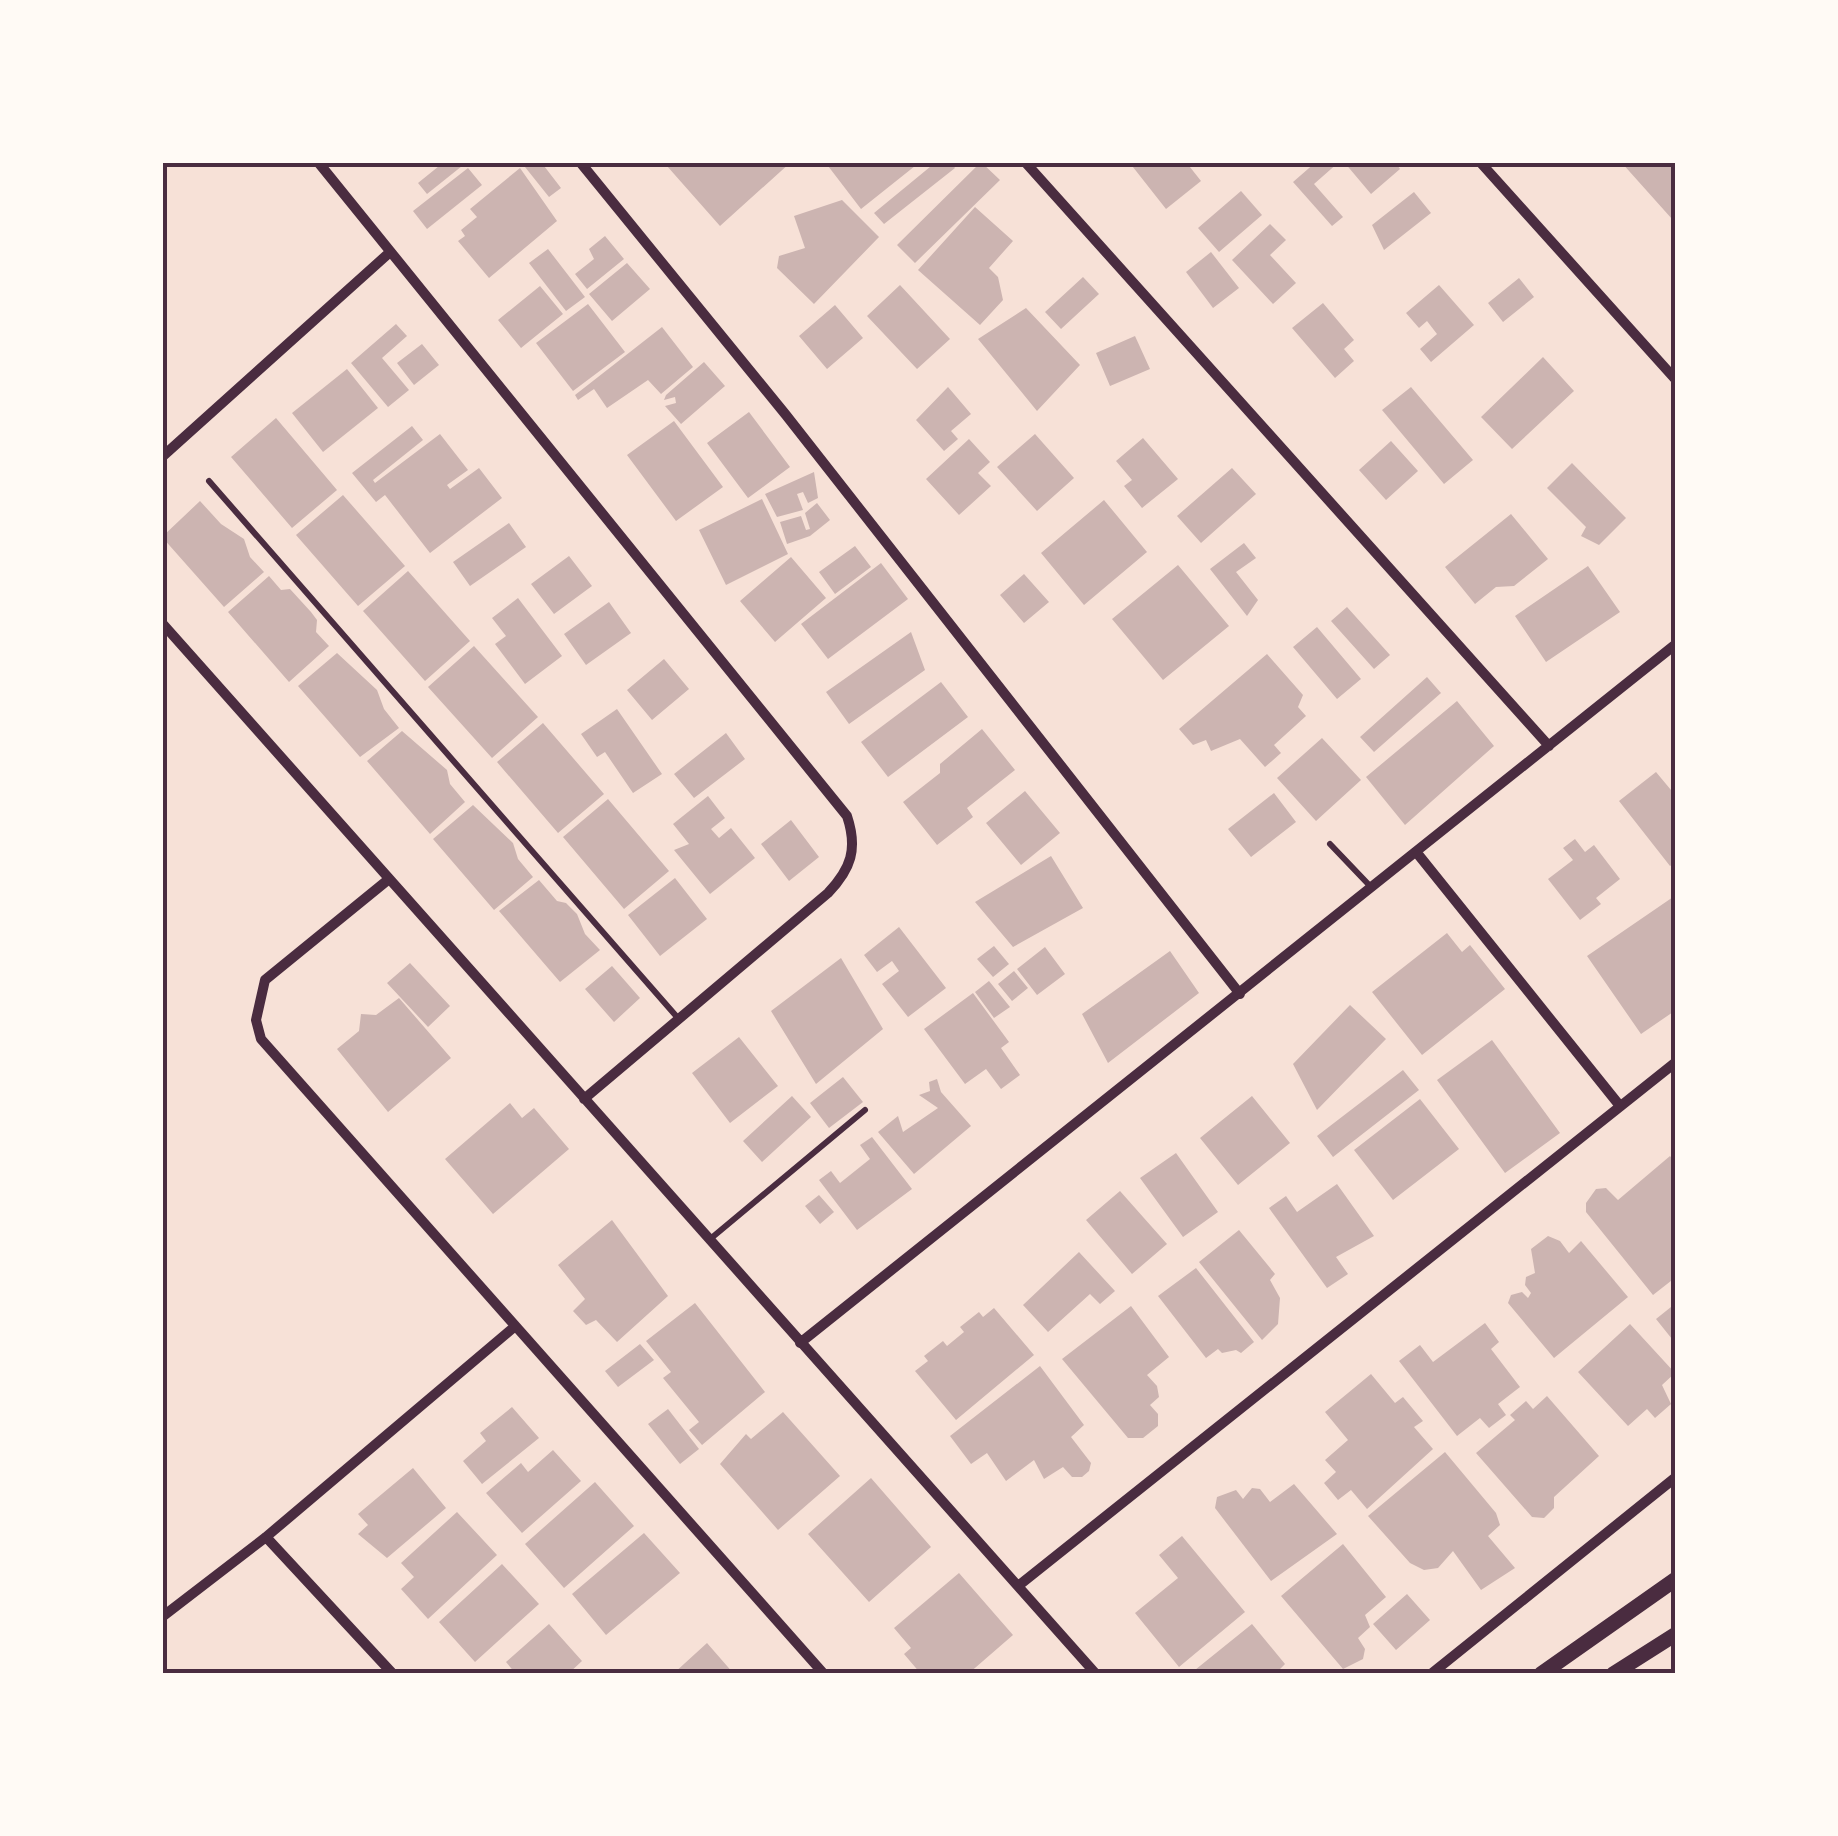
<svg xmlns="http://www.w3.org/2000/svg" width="1838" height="1836" font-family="Barlow,sans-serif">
<rect width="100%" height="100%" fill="#f7e1d7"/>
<!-- building -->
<path fill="#ccb4b1" d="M444,162H467L427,194L418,183Z
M521,162H541L561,188L549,197Z
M671,162H791L720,226L667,166Z
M825,162H920L861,209Z
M936,162H951L955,168L884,224L874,213Z
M981,162L1000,180L915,263L897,245Z
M1129,162H1186L1201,181L1166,209Z
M1316,162H1339L1314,184L1343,217L1332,226L1293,182Z
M1344,162H1395L1400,169L1371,194Z
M1621,162H1676V216L1672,219Z
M468,168L482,185L427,229L413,211Z
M520,168L557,221L489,278L458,241L465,236L461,230L477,217L470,209Z
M1241,191L1262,215L1219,252L1198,228Z
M1414,192L1431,213L1384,250L1372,225Z
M842,200L879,237L814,304L777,268L779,256L805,248L794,216Z
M975,207L1013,241L989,268L998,277L1003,300L980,325L918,270Z
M1270,224L1286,240L1270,255L1296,283L1273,304L1232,260Z
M605,236L624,259L587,289L575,274L594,259L589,249Z
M548,249L585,297L566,311L529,263Z
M1211,252L1239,288L1213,308L1186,272Z
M627,263L650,289L612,321L589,294Z
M1083,277L1099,294L1061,329L1045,312Z
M1519,278L1534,297L1503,322L1488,303Z
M900,285L950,339L917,369L867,316Z
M1439,285L1474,325L1431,362L1420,349L1437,334L1427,321L1419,328L1406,313Z
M540,286L563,314L521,348L498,320Z
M1323,303L1354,340L1344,349L1354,361L1335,378L1292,328Z
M588,304L625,352L573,391L536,343Z
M835,305L863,338L827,369L799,336Z
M1026,308L1080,365L1037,411L978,339Z
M396,324L407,336L382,358L409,390L388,407L351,363Z
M662,327L693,367L661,394L648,380L607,408L594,389L578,400L575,395Z
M1135,336L1150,369L1110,386L1096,353Z
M422,344L439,365L414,385L397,363Z
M1543,357L1574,391L1512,449L1481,417Z
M704,362L725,386L681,424L665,406L676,403L675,397L664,400L666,395Z
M347,369L378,408L323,452L292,413Z
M948,387L971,414L951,431L958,439L944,451L916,420Z
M1411,387L1473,460L1444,484L1382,410Z
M749,412L790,467L748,498L707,443Z
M276,418L337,490L292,528L231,457Z
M674,421L723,487L676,521L627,455Z
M412,426L423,440L373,480L375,483L440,434L468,470L447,485L450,489L479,468L502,498L430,553L385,495L376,502L352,473Z
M1035,434L1074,478L1037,511L997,467Z
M1143,438L1178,479L1142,508L1124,486L1132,480L1116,461Z
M969,439L990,462L978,473L991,486L959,515L926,479Z
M1391,441L1418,471L1386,500L1359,470Z
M1572,463L1626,518L1599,545L1581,536L1586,527L1547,488Z
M1232,468L1256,494L1201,543L1177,516Z
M814,472L818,498L808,503L803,492L797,494L803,510L777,517L765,494Z
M343,495L405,566L358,606L296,535Z
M762,499L788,554L726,585L699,530Z
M1104,500L1147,552L1084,605L1041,553Z
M200,501L221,524L244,539L250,557L264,572L224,607L162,537Z
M817,503L830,520L810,536L787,544L780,522L801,516L806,530L810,529L805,513Z
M1511,514L1548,559L1514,586L1496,587L1475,604L1445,567Z
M509,523L526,547L470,586L453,562Z
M1244,543L1256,558L1236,572L1258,600L1247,616L1210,569Z
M855,546L871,567L835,594L819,572Z
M569,556L592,586L554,614L531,584Z
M791,557L826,598L775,642L740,601Z
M881,563L908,599L828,659L801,624Z
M1178,565L1229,626L1163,680L1112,619Z
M1588,566L1620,612L1546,662L1515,616Z
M408,571L470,641L425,681L363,611Z
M1024,574L1049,602L1024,623L1000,595Z
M269,576L281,590L290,589L311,612L317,620L316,632L329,646L289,682L228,612Z
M518,598L562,656L525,684L495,644L506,636L492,618Z
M609,602L631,633L586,665L564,634Z
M1347,607L1390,655L1374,669L1331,621Z
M1317,627L1361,679L1337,699L1293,647Z
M911,632L925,670L849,724L826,692Z
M474,646L538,717L492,758L428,687Z
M337,653L377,690L384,709L399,728L360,757L298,686Z
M1267,654L1303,695L1298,707L1306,716L1274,745L1281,753L1265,767L1240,739L1211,751L1206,740L1193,745L1179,729Z
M664,659L689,689L652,720L627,690Z
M1427,677L1441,693L1374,752L1360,737Z
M941,682L968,717L888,777L861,742Z
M1457,701L1494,746L1405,825L1366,777Z
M617,709L662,774L633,793L605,752L597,757L581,734Z
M543,723L604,794L558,833L497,762Z
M982,729L1015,770L967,808L973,817L937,845L903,802L940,773V764Z
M402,731L447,770L450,784L465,802L430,834L367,761Z
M726,733L745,759L694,798L674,774Z
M1322,738L1361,780L1316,821L1277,778Z
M1656,772L1676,796V862L1670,866L1619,801Z
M1025,791L1060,833L1021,865L986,823Z
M1274,793L1296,822L1251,857L1228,829Z
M708,796L725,818L711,829L719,838L731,828L755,858L710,894L674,850L689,844L673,824Z
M608,799L669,871L624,909L563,837Z
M473,805L513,843L518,859L533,877L494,910L433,839Z
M791,820L819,857L789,881L761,844Z
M1575,839L1585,852L1594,845L1620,879L1596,898L1601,904L1580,920L1548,879L1573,860L1563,848Z
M1051,856L1083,908L1013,947L975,902Z
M675,878L707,919L660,956L628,915Z
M539,880L557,901L566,903L577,914L585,934L600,950L560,982L499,911Z
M1676,895V1010L1641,1034L1587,956Z
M899,927L946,988L908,1017L882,984L899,971L892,961L877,972L864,955Z
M1447,933L1462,952L1470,945L1505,989L1422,1055L1372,992Z
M994,946L1009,964L993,977L977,959Z
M1045,947L1065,974L1037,995L1017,969Z
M1170,951L1199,993L1108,1063L1082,1014Z
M841,958L883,1029L816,1084L771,1011Z
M410,963L450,1006L428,1027L387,983Z
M612,966L640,998L614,1022L585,989Z
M1014,971L1028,988L1012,1001L998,984Z
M989,981L1010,1007L994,1018L975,992Z
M973,993L1009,1042L1001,1048L1020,1075L1001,1089L986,1069L965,1084L924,1029Z
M399,998L451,1058L388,1112L337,1049L359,1031L361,1014L376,1015Z
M1350,1005L1386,1039L1317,1110L1293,1064Z
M739,1037L778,1086L730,1123L692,1073Z
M1492,1040L1560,1133L1505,1173L1437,1080Z
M1403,1070L1419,1090L1333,1157L1317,1136Z
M843,1077L863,1102L829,1128L810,1103Z
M937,1079L941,1092L971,1126L914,1174L878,1132L898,1116L903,1132L938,1108L919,1095L930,1091L929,1082Z
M792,1096L811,1117L762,1162L743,1141Z
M1252,1096L1290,1143L1238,1185L1200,1138Z
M1420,1099L1459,1149L1393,1200L1354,1150Z
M510,1103L522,1118L534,1108L569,1149L493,1214L445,1159Z
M872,1137L912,1189L857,1230L819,1180L831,1171L840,1183L870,1159L860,1145Z
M1176,1153L1218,1212L1183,1237L1140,1178Z
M1670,1156L1676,1163V1277L1653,1295L1586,1212V1203L1596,1189L1606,1188L1618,1200Z
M1337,1184L1374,1236L1336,1257L1348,1274L1327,1288L1269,1208L1286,1196L1297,1212Z
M1120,1191L1167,1244L1132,1274L1086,1220Z
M819,1195L834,1212L820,1224L805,1206Z
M612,1220L668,1296L617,1342L596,1320L586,1325L573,1311L585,1299L558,1265Z
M1239,1230L1275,1274L1270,1280L1280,1298L1278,1324L1262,1340L1199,1262Z
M1548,1236L1560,1241L1569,1253L1581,1241L1628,1297L1554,1358L1508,1303L1511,1295L1522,1292L1528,1298L1531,1293L1525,1285L1526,1277L1535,1273L1531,1249Z
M1079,1252L1115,1291L1100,1304L1090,1294L1048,1332L1023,1305Z
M1196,1268L1254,1342L1241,1353L1236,1350L1222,1353L1218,1349L1206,1358L1158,1296Z
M695,1303L765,1392L702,1445L689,1430L699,1422L663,1378L671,1372L646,1341Z
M1676,1303V1344L1656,1319Z
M1131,1306L1169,1357L1147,1375L1157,1386L1159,1397L1150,1405L1158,1414V1426L1143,1438H1128L1062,1359Z
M994,1308L1034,1355L956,1420L915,1371L928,1361L924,1356L943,1341L947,1346L964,1332L960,1327L979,1312L983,1317Z
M1485,1323L1499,1342L1491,1349L1520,1387L1498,1404L1506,1415L1489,1428L1480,1418L1457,1436L1399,1361L1420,1345L1433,1362Z
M1630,1324L1675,1373L1662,1385L1671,1404L1655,1418L1647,1409L1628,1426L1578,1372Z
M640,1344L654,1360L618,1387L605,1371Z
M1040,1366L1084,1425L1071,1437L1091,1463L1089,1471L1082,1477H1072L1063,1467L1044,1479L1034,1460L1006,1481L987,1453L971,1464L950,1436Z
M1371,1374L1395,1403L1403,1397L1423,1421L1414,1427L1433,1449L1367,1509L1351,1490L1338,1500L1324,1483L1336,1472L1325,1460L1348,1440L1325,1412Z
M1547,1396L1599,1456L1554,1497V1508L1544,1518L1532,1517L1476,1453L1515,1420L1510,1415L1526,1401L1533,1409Z
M512,1407L539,1438L482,1484L463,1461L486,1441L480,1433Z
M668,1409L699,1449L680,1464L648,1424Z
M783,1412L840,1476L778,1530L720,1464L746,1434L751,1439Z
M553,1450L581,1481L522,1533L486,1493L521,1463L528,1472Z
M1445,1452L1496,1513L1500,1525L1488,1536L1515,1568L1481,1590L1453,1551L1438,1568L1424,1570L1410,1563L1368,1516Z
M413,1468L446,1508L387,1558L358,1534L368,1525L358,1514Z
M871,1478L931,1547L869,1602L808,1534Z
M595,1482L634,1526L564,1588L525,1544Z
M1294,1484L1337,1534L1271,1581L1215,1508L1217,1497L1236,1490L1243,1499L1252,1488L1260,1489L1270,1502Z
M457,1512L497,1555L428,1619L401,1589L414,1577L401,1563Z
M644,1533L680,1573L606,1635L572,1594Z
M1182,1536L1245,1612L1179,1667L1135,1613L1178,1578L1159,1555Z
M1343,1544L1386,1597L1365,1615L1370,1627L1358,1638L1365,1649L1363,1659L1343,1669L1281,1596Z
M502,1564L539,1604L475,1662L439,1622Z
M959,1573L1013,1635L968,1674H921L904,1654L911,1648L894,1628Z
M1407,1594L1430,1620L1396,1650L1373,1624Z
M549,1624L582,1661L568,1674H516L506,1662Z
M1252,1624L1285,1664L1279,1670L1282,1674H1190Z
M707,1643L734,1674H673Z"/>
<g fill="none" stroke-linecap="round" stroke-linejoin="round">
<!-- service -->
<path stroke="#4a2c40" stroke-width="6" d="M209,481L677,1017
M1330,844L1371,887
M709,1240L865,1110"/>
<!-- minor -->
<path stroke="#4a2c40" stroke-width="10" d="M318,162L847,816C858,849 851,869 828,893L584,1099
M580,162L786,415L1240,994
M1025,162L1549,746
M1480,162L1676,380
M162,457L389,253
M162,623L1096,1674
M1417,853L1620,1106
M389,879L265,980L256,1020L261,1039L824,1674
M800,1343L1676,644
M266,1537L393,1674
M1018,1586L1676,1062
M162,1617L266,1537L513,1328
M1431,1674L1676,1477"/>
<!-- tertiary -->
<path stroke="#4a2c40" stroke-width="15" d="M1541,1674L1676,1579
M1613,1674L1676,1634"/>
</g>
<!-- border -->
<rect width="1838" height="1836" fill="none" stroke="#fffaf5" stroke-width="330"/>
<rect x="165" y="165" width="1508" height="1506" fill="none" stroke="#4a2c40" stroke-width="4"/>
</svg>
